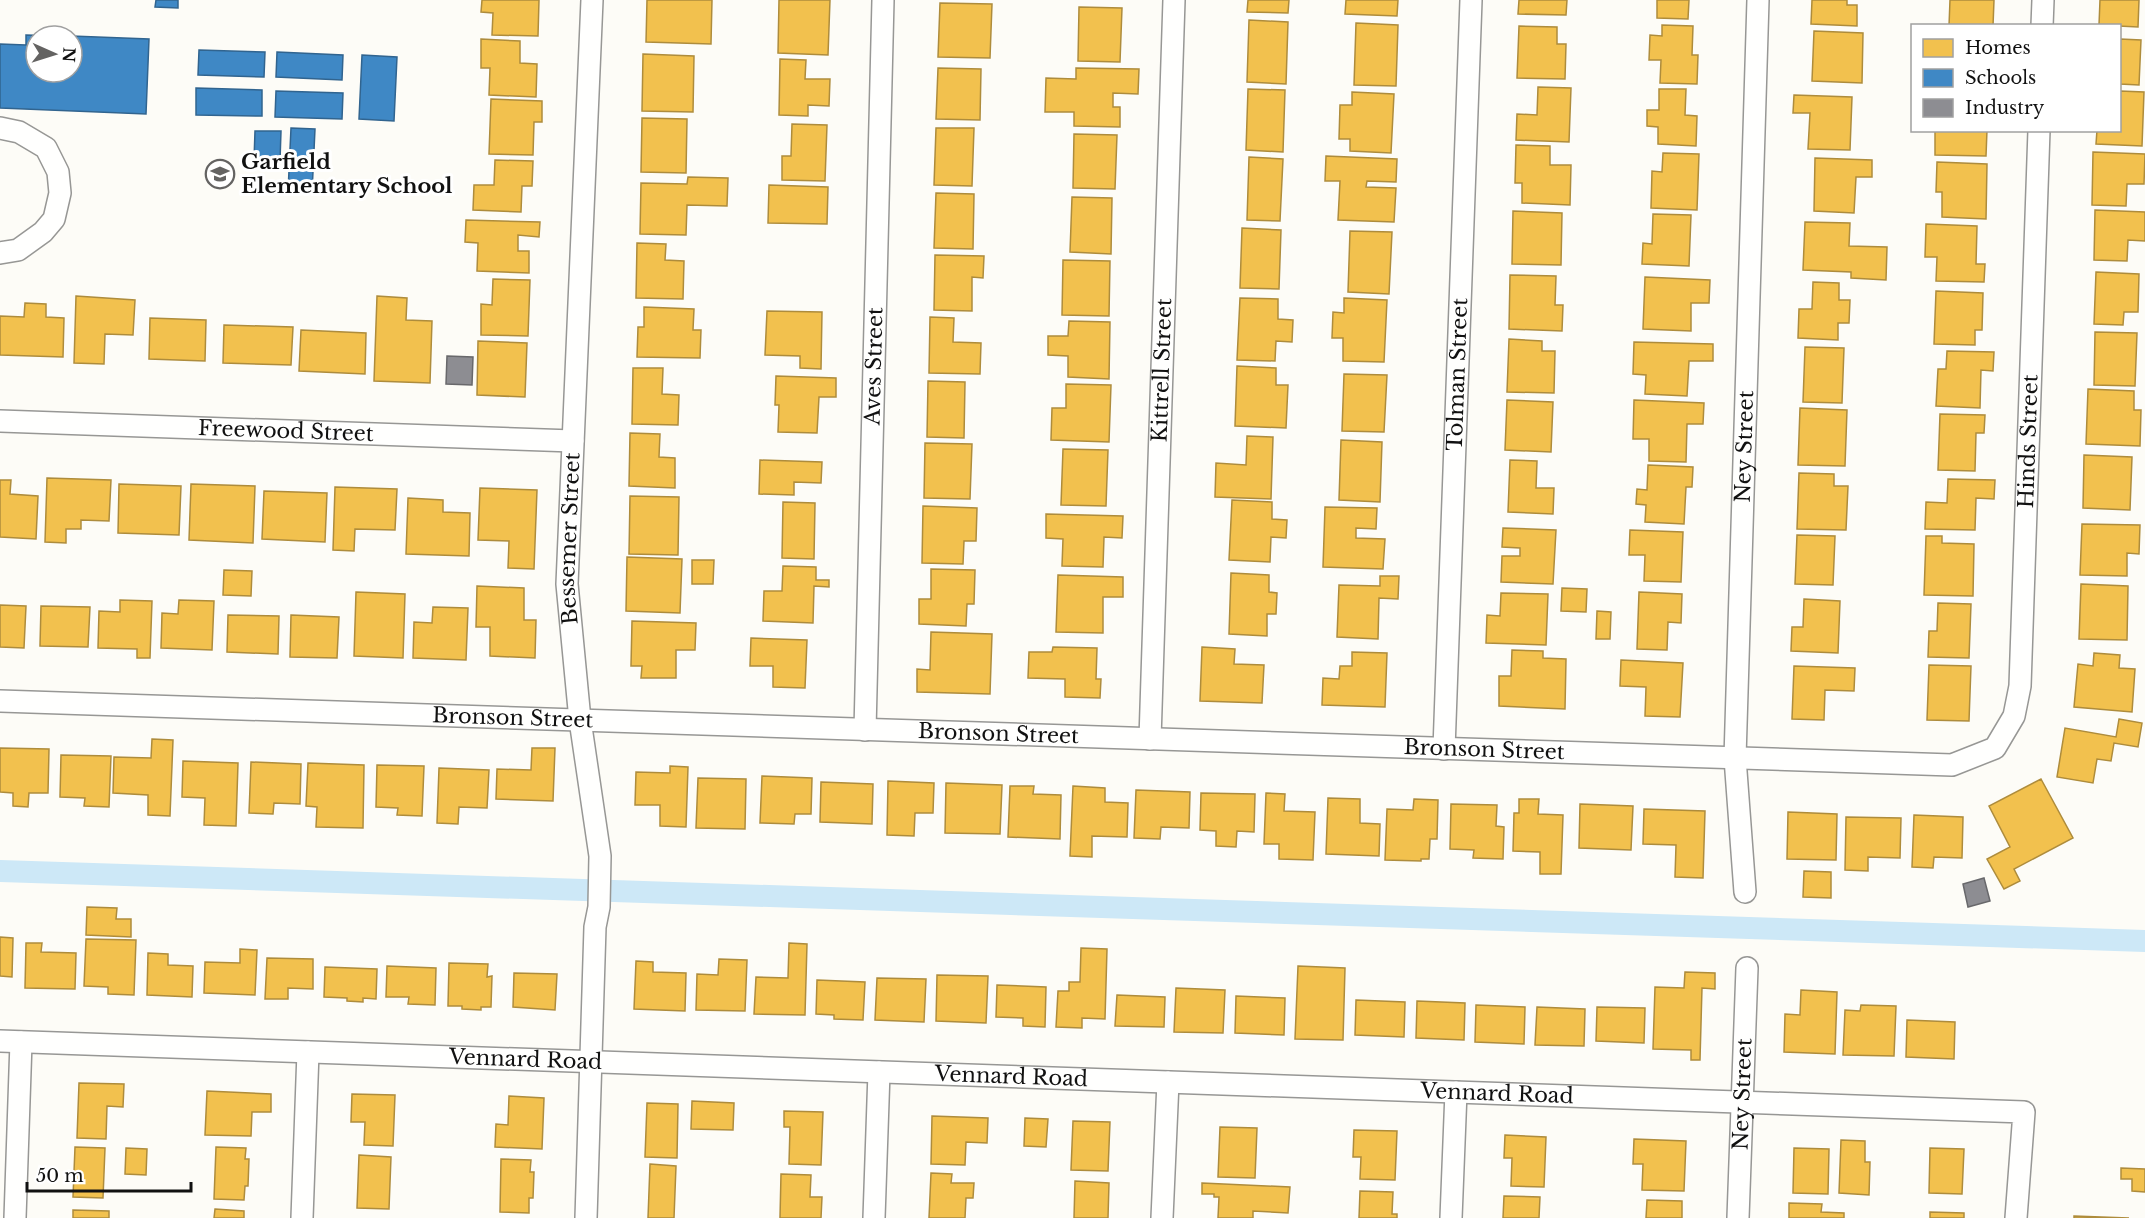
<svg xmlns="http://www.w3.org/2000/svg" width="2145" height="1218" font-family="'Libre Baskerville',serif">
<rect width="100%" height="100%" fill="#fdfcf7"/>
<!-- homes -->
<path fill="#f2c14e" stroke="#ae8c3c" stroke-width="1.5" d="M482,0H539L538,36L492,35L493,13L481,12Z
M647,0H712L711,44L646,42Z
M779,0H830L828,55L778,53Z
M1248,0H1289L1288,13L1247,12Z
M1346,0H1398L1397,16L1345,14Z
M1519,0H1567L1566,15L1518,14Z
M1657,0H1689L1688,19L1657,18Z
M1812,0H1847V5H1857V26L1811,24Z
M1950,0H1994L1993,26H1949Z
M2100,0H2139L2138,27L2099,25Z
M940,3L992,4L990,58L938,57Z
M1079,7L1122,8L1120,62L1078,61Z
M1249,20L1288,22L1286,84L1247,82Z
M1356,23L1398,25L1396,86L1354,85Z
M1662,25L1693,26L1692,55H1698L1697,84L1660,83L1661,60H1649L1650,35L1662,36Z
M1519,26L1557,27V44H1566L1565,79L1517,78Z
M1814,31L1863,33L1862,83L1812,81Z
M481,39L520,41V63L537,64L536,97L489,95L490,68H481Z
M2120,39L2141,40L2139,85L2120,84Z
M643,54L694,56L693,112L642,111Z
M780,59L806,60L805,79H830L829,106L808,105V116L779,115Z
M938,68L981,69L980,120L936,119Z
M1076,68L1139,69L1138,94L1113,93V107H1120V127L1074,126V112H1045L1046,78L1076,79Z
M1538,87L1571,88L1569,142L1516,140L1517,114L1537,115Z
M1248,89L1285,90L1283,152L1246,150Z
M1659,89H1686L1685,115L1697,116L1696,146L1658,144V127L1647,126V110H1659Z
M2120,91L2144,92L2142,146L2096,144L2097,130H2120Z
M1352,92L1394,94L1391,153L1350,151V139H1339L1340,105H1352Z
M1794,95L1852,97L1850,150L1808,149L1810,113H1793Z
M491,99L542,101V122H534L533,155L489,154Z
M642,118L687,119L686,173L641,172Z
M792,124L827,125L825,181L782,180V156H791Z
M936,128H974L972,186L934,185Z
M1935,130H1987L1986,156L1935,155Z
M1074,134L1117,135L1115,189L1073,188Z
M1516,145L1550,146V165H1571L1570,205L1522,203V183H1515Z
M2093,152L2145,154L2144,184H2127L2126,206L2092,205Z
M1663,153L1699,154L1697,210L1651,208L1652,171L1662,172Z
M1326,156L1397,159L1396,182L1367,181L1366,187L1396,188L1394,222L1338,220L1340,181H1325Z
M1249,157L1283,159L1280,221L1247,220Z
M1815,158L1872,160V177H1856L1854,213L1814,211Z
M495,160L533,161L532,186H522L521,212L473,210L474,185H494Z
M1937,162L1987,164L1986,219L1942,217V192H1936Z
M688,177L728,178L727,206L687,205L686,235L640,234L641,183L687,184Z
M769,185L828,187L827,224L768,223Z
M936,193L974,194L973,249L934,248Z
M1072,197L1112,198L1111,254L1070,252Z
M2095,210L2145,212V241L2128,240L2127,261L2094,260Z
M1513,211L1562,213L1561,265L1512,264Z
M1653,214L1691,215L1689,266L1642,264L1643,243L1652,244Z
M466,220L540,222L539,237L518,235V251H529V273L477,271L478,243L465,242Z
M1805,222L1850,223L1849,246L1887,247L1886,280L1851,278V272L1803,270Z
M1926,224L1977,226L1976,264H1985L1984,282L1936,281L1937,257H1925Z
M1242,228L1281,230L1279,289L1240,288Z
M1350,231L1392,232L1389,294L1348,292Z
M637,243L666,244L665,260L684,261L683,299L636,298Z
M935,255L984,256L983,278L972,277V311L934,310Z
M1063,260L1110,261L1109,316L1062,315Z
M2096,272L2139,274L2138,312H2124L2123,325L2094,324Z
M1510,275L1556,276L1555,305H1563L1562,331L1509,329Z
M1645,277L1710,280L1709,303H1691V331L1643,329Z
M493,279L530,280L528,336L481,335V304L492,305Z
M1813,282L1839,283V300H1850L1849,323H1838V340L1798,338L1799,309H1812Z
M1936,291L1983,293L1982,330H1975V345L1934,344Z
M76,296L135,300L133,335L105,334L104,364L74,363Z
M377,296L407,298L406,320L432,321L430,383L374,381Z
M1240,298L1278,299V319L1293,320L1292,342L1276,341L1275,361L1237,360Z
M1344,298L1387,300L1384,362L1343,361V338H1332L1333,312L1344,313Z
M25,303L46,304V317L64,318L63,357L0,355V316L24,317Z
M644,307L694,309L693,330H701L700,358L637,357L638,327H644Z
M767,311L822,312L821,369L800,368V356L765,355Z
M930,317L954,318L953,342L981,343L980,374L929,373Z
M150,318L206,320L205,361L149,359Z
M1069,321L1110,322L1109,379L1068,377V356L1048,355V336H1068Z
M224,325L293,327L291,365L223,363Z
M301,330L366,333L365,374L299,371Z
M2095,332L2137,333L2135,386L2094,385Z
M1509,339L1542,341V351H1555L1554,393L1507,392Z
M478,341L527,343L525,397L477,395Z
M1634,342L1713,344V361H1689L1687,396L1645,394L1646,375L1633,374Z
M1805,347L1844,348L1842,403L1803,402Z
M1947,351L1994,352L1993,371L1981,370L1980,408L1936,406L1938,369H1946Z
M1237,366L1276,368V385H1288L1286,428L1235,426Z
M633,368H663L662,394L679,395L678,425L632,424Z
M1344,374L1387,375L1384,432L1342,431Z
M776,376L836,378V397H819L817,433L778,432L779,405H775Z
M928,381L965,382L964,438L927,437Z
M1066,384L1111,385L1109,442L1051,440L1052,408H1066Z
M2088,389L2134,391V410H2141L2140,446L2086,444Z
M1507,400L1553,402L1551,452L1505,450Z
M1634,400L1704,403L1703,424H1687L1686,462L1649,461V439H1633Z
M1800,408L1847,410L1845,466L1798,465Z
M1940,414L1985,415L1984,433H1976L1975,471L1938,470Z
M630,433L660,434L659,457L675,458V488L629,486Z
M1247,436L1273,437L1271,499L1215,497L1216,463L1246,465Z
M1341,440L1382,442L1380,502L1339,500Z
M925,443L972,444L970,499L924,498Z
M1063,449L1108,450L1106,506L1061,505Z
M2084,455L2132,457L2130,510L2083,508Z
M760,460L822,462L821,483L794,482V495L759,494Z
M1510,460L1537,461L1536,488H1554L1553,514L1508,512Z
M1648,465L1693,467L1692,487H1686L1684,524L1645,522L1646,505L1636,504L1637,489L1647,490Z
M1799,473L1834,474V486H1848L1846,530L1797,529Z
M47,478L111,480L109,521L81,520V529H66V543L45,542Z
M1948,479L1995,480L1994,499L1976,498L1975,530L1925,529L1926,502L1947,503Z
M0,480H11L10,494L38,496L36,539L0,537Z
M119,484L181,486L179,535L118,533Z
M191,484L255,486L253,543L189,540Z
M335,487L397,489L395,530L355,529L354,551L333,550Z
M480,488L537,490L534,569L508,568L509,541L478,540Z
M264,491L327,493L325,542L262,539Z
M630,496L679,497L678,555L629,554Z
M408,498L443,500V512L470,513L469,556L406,554Z
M1232,500L1272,502V519L1287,520L1286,538L1271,537L1270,562L1229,560Z
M783,502L815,503L814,559L782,558Z
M923,506L977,508L976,541H964L963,564L922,563Z
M1325,507L1377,508L1376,529L1356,528V538L1385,539L1383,569L1323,567Z
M1046,514L1123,516L1122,538L1104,537L1103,567L1062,566L1063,539L1046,538Z
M2082,524L2140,525L2139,554L2127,553V576L2080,575Z
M1503,528L1556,530L1553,584L1501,582L1502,556H1520V548L1502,547Z
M1630,530L1683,532L1681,582L1644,581L1645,555H1629Z
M1797,535L1835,536L1833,585L1795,584Z
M1926,536H1942V543L1974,544L1973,596L1924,595Z
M627,557L682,559L680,613L626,611Z
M692,560H714L713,584H692Z
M783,566L816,567V580H829V587L814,586L813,623L763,621L764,591H782Z
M931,569L975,570L974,604H967L966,626L919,624V599H931Z
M224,570L252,571L251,596L223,595Z
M1231,573L1269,575V592L1277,593L1276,614H1267V636L1229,634Z
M1058,575L1123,577V597H1103V633L1056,632Z
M1380,576H1399L1398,599L1379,598L1378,639L1337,637L1339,585L1380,586Z
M2081,584L2128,586L2127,640L2079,639Z
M477,586L524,588V620H536L535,658L490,656V627H476Z
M1562,588L1587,589L1586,612L1561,611Z
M356,592L405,594L403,658L354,656Z
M1639,592L1682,594L1681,623L1668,622L1667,650L1637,649Z
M1501,593L1548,594L1546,645L1486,643L1487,615L1500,616Z
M1804,599L1840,601L1838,653L1791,651L1792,627H1803Z
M120,600L152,601L150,658H137V649L98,648L99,611L120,612Z
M179,600L214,601L212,650L161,648L162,613L178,614Z
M1938,603L1971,604L1969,658L1928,657L1929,631H1937Z
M0,605L26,606L24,648L0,647Z
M41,606L90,607L88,647L40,646Z
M433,607L468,608L466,660L413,658L414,622L432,623Z
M1597,611L1611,612L1610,639H1596Z
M228,615L279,616L278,654L227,652Z
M291,615L339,617L337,658L290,657Z
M632,621L696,623L695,650H676V678H641L642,666H631Z
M931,632L992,634L990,694L917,692V669L930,670Z
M751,638L807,640L805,688L773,687V666H750Z
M1053,647L1097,648L1096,679H1101L1100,698L1065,697V679L1028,678L1029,652H1052Z
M1202,647L1235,649L1234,664L1264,665L1262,703L1200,701Z
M1512,650L1543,651V658L1566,659L1565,709L1499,706V676H1511Z
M1352,652L1387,653L1385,707L1322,705L1323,678L1339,679L1340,666H1352Z
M2094,653L2120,655L2119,668L2135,669L2132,712L2074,707L2078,664L2093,666Z
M1621,660L1683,663L1680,717L1645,716L1646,687L1620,686Z
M1929,665L1971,666L1969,721L1927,720Z
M1794,666L1855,668L1854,691L1825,690L1824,720L1792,719Z
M2119,719L2142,723L2138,747L2114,743L2111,761L2097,759L2093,783L2057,777L2065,728L2116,737Z
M152,739L173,740L170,816L148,815V795L113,793L114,757L151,758Z
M0,748L49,749L48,793H29L28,807L13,806V793L0,792Z
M532,748H555L553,801L496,799L497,769L531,770Z
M61,755L111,756L109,807L84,806L85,798L60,797Z
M183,761L238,763L236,826L204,825L205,798L182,797Z
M251,762L301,764L300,804L274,803L273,814L249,813Z
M308,763L364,765L363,828L316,827L317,807L306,806Z
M377,765L424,766L422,816L397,815L398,808L376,807Z
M670,766L688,767L686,827L660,826V805H635L636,772L670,773Z
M439,768L489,770L487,808L459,807L458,824L437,823Z
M762,776L812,778L811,814H795L794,824L760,823Z
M698,778L746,779L745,829L696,828Z
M2041,779L2073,838L2014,869L2020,881L2004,889L1987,859L2010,847L1989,806Z
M888,781L934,783L933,813H915L914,836L887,835Z
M821,782L873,784L872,824L820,822Z
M946,783L1002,785L1000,834L945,833Z
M1010,786H1034L1033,794L1061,795L1060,839L1008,837Z
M1073,786L1105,788V802L1128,803L1127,837L1092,836V857L1070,856Z
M1136,790L1190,792L1189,828L1161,827L1160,839L1134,838Z
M1201,793L1255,794L1254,832L1237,831L1236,847L1216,846V831L1200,830Z
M1266,793L1285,794L1284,811L1315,812L1313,860L1279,859V844H1264Z
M1328,798L1360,799V823L1380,824L1379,856L1326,854Z
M1414,799L1438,800L1437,839H1430L1429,859H1421V861L1385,860L1387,809L1413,810Z
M1519,799H1539L1538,814L1563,815L1561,874H1540V852L1513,851L1514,813H1519Z
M1451,804L1497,805L1496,826L1504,827L1503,859L1473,858L1474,850L1450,849Z
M1580,804L1633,806L1631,850L1579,848Z
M1644,809L1705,811L1703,878L1675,877L1676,845L1643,844Z
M1788,812L1837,814L1836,860L1787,859Z
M1914,815L1963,817L1962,858L1934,857L1933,868L1912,867Z
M1846,817L1901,818L1900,858L1868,857V871L1845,870Z
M1804,871L1831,872V898L1803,897Z
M87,907L117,908L116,919H131V937L86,935Z
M0,937L13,938L12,977L0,976Z
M86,939L136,940L134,995L108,994V987L84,986Z
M26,943H42L41,952L76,953L75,989L25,988Z
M789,943L807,944L805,1015L754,1014L756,977L788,978Z
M1081,948L1107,949L1105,1019L1082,1018V1028L1056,1027L1058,991H1069V982H1080Z
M240,949L257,950L255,995L204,993L205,962L240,963Z
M148,953L168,954V965L193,966L192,997L147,995Z
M267,958L313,959V989L288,988V999H265Z
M719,959L747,960L745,1011L696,1010L697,974L718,975Z
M636,961L653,962V972L686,973L685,1011L634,1009Z
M449,963L488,964L487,977L492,976L491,1007H481V1010L462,1009V1006H448Z
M387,966L436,968L435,1005L408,1004L409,997H386Z
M1298,966L1345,968L1343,1040L1295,1039Z
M325,967L377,969L376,999L363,998V1002L347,1001V998L324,997Z
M1685,972L1715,973V989L1702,988L1700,1060H1691V1050L1653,1049L1655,987L1684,988Z
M514,973L557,974L555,1010L513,1007Z
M937,975L988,976L986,1023L936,1021Z
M877,978L926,979L924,1022L875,1020Z
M817,980L865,982L863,1020L834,1019V1015L816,1014Z
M997,985L1046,987L1045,1027L1023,1026V1018L996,1017Z
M1176,988L1225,990L1223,1033L1174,1032Z
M1801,990L1837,992L1835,1054L1784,1052L1785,1014L1800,1015Z
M1117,995L1165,997L1164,1027L1115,1026Z
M1236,996L1285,998L1284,1035L1235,1033Z
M1356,1000L1405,1002L1404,1037L1355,1035Z
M1417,1001L1465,1003L1464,1040L1416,1038Z
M1476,1005L1525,1007L1524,1044L1475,1042Z
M1861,1005L1896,1006L1894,1056L1843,1055L1845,1010L1860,1011Z
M1537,1007L1585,1009L1584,1046L1535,1045Z
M1597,1007L1645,1008L1644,1043L1596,1041Z
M1907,1020L1955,1022L1954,1059L1906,1057Z
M79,1083L124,1084L123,1107L107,1106L106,1139L77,1138Z
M207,1091L271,1094V1112H252L251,1136L205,1135Z
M352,1094L395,1095L393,1146L364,1145L365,1122H351Z
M509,1096L544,1098L542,1149L495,1147L496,1124L508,1125Z
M692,1101L734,1103L733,1130L691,1129Z
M647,1103L678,1104L677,1158L645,1157Z
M784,1111L823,1112L821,1165L789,1164L790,1127H784Z
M932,1116L988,1118L987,1143L966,1142L965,1165L931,1164Z
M1025,1118L1048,1119L1046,1147L1024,1146Z
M1073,1121L1110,1122L1108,1171L1071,1170Z
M1220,1127L1257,1128L1255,1178L1218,1177Z
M1354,1130L1397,1131L1395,1180L1360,1179L1361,1157H1353Z
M1505,1135L1546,1137L1544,1187L1511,1186L1512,1158H1504Z
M1634,1139L1686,1141L1684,1191L1642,1190L1643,1164H1633Z
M1841,1140L1865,1141V1162H1870L1869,1195L1839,1193Z
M75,1147L105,1148L103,1198L73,1197Z
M216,1147L246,1148L245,1159H249L248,1186H245L244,1200L214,1199Z
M126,1148L147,1149L146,1175L125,1174Z
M1794,1148L1829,1149L1828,1194L1793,1193Z
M1930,1148L1964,1149L1962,1194L1929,1193Z
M359,1155L391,1157L389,1209L357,1208Z
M501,1159L531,1160L530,1172H534L533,1198H529V1213L500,1212Z
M650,1164L676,1166L674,1218H648Z
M2121,1168L2145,1169V1192L2132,1191V1179H2121Z
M931,1173L952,1174L951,1183H974L973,1198H966L965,1218H929Z
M781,1174L811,1175L810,1197H822L821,1218H780Z
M1075,1181L1109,1183L1108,1218H1074Z
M1202,1183L1290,1187L1288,1213L1253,1211V1218H1218L1219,1197H1214V1194H1202Z
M1360,1191L1393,1192L1392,1214H1397V1218H1359Z
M1504,1196L1540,1197L1539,1218H1503Z
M1647,1200L1682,1201V1218H1646Z
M1789,1203L1822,1204L1821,1212L1844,1213V1218H1789Z
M215,1209L244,1211V1218H214Z
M73,1210L109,1211V1218H73Z
M1930,1212L1964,1213V1218H1930Z
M2074,1216L2129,1218H2074Z"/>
<!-- schools -->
<path fill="#3f88c5" stroke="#31648f" stroke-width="1.5" d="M156,0H178V8L155,7Z
M26,35L59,36H36V72H72V36L149,39L146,114L0,108V44L26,45Z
M199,50L265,52L264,77L198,75Z
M277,52L343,55L342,80L276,77Z
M362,55L397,57L394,121L359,119Z
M196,88L262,90V116L196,115Z
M276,91L343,93L342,119L275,117Z
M291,128L315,129L312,193L288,192Z
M255,131H281L280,161L254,160Z"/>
<!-- industry -->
<path fill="#8d8d92" stroke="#68686b" stroke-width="1.5" d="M447,356L473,357L472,385L446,384Z
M1984,878L1990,901L1968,907L1963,884Z"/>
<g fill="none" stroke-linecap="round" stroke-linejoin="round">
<!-- canal -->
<path stroke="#cde8f7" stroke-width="22" d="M0,871L2145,941"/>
<!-- minor casing -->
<g stroke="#979795" stroke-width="24">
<g id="minor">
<path d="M2042,26L2043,0"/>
<path d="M0,128L19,132L46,148L58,172L60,193L54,219L43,232L18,250L0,253"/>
<path id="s1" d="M0,421L573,441"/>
<path id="s2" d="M0,701L1952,765L1995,748L2014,716L2020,686L2039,130"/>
<path id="s3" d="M865,730L883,0"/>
<path id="s4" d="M1150,739L1174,0"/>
<path id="s5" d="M1444,749L1471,0"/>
<path id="s6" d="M1745,892L1735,758L1758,0"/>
<path id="s7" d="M0,1041L2024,1112L2016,1218"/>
<path d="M15,1218L21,1042"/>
<path d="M302,1218L308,1052"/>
<path id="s8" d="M586,1218L595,927L599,907L600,856L580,720L567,584L592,0"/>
<path d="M874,1218L879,1072"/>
<path d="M1162,1218L1168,1082"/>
<path d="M1451,1218L1456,1092"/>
<path id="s9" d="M1738,1218L1747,968"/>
</g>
</g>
<!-- minor -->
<use href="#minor" stroke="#fffffe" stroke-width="21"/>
</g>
<!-- icons -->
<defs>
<g id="school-ring" transform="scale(1.5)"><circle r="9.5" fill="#fff" stroke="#646362" stroke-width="1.5"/><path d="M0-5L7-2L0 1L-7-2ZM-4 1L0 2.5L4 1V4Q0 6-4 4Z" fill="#646362"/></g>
</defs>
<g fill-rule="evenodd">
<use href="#school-ring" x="220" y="174"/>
</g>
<g text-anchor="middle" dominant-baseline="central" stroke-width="6" stroke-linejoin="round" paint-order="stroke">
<!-- poi labels -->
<g font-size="21" font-weight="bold" fill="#111" stroke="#fff" text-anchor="start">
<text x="241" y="162">Garfield<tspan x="241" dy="24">Elementary School</tspan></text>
</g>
<!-- street labels -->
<g font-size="21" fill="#111" stroke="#fff">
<text stroke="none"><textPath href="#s3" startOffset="364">Aves Street</textPath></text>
<text stroke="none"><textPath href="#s4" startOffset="369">Kittrell Street</textPath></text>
<text stroke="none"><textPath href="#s5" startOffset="375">Tolman Street</textPath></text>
<text stroke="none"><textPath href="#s1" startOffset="286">Freewood Street</textPath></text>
<text stroke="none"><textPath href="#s2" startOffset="2312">Hinds Street</textPath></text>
<text stroke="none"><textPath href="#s6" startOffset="446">Ney Street</textPath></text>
<text stroke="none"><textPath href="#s8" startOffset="682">Bessemer Street</textPath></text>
<text stroke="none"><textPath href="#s2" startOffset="513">Bronson Street</textPath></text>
<text stroke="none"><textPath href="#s2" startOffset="999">Bronson Street</textPath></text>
<text stroke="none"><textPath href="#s2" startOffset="1485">Bronson Street</textPath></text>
<text stroke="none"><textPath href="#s7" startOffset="526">Vennard Road</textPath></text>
<text stroke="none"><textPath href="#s7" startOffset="1012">Vennard Road</textPath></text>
<text stroke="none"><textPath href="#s9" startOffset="124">Ney Street</textPath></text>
<text stroke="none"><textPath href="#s7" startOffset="1498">Vennard Road</textPath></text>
</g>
</g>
<!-- legend -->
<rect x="1911" y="24" width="210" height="108" fill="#ffffff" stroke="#a0a0a0" stroke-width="1.5"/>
<rect x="1923" y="39" width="30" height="18" fill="#f2c14e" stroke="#a0a0a0" stroke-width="1.5"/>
<text x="1965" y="54" font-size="18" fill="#111111">Homes</text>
<rect x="1923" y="69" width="30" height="18" fill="#3f88c5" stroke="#a0a0a0" stroke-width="1.5"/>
<text x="1965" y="84" font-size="18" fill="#111111">Schools</text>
<rect x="1923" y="99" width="30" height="18" fill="#8d8d92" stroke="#a0a0a0" stroke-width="1.5"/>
<text x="1965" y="114" font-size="18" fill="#111111">Industry</text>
<!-- north arrow -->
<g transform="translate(54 54) rotate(93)"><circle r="28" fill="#ffffff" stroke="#a0a0a0" stroke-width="1.5"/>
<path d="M0-4.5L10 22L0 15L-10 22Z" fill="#646362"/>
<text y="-9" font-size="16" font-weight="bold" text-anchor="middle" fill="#111111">N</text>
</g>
<!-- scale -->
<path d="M27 1182v9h164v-9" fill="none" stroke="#111111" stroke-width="3"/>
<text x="36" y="1182" font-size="18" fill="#111111" stroke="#ffffff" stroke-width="4.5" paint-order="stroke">50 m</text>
</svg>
